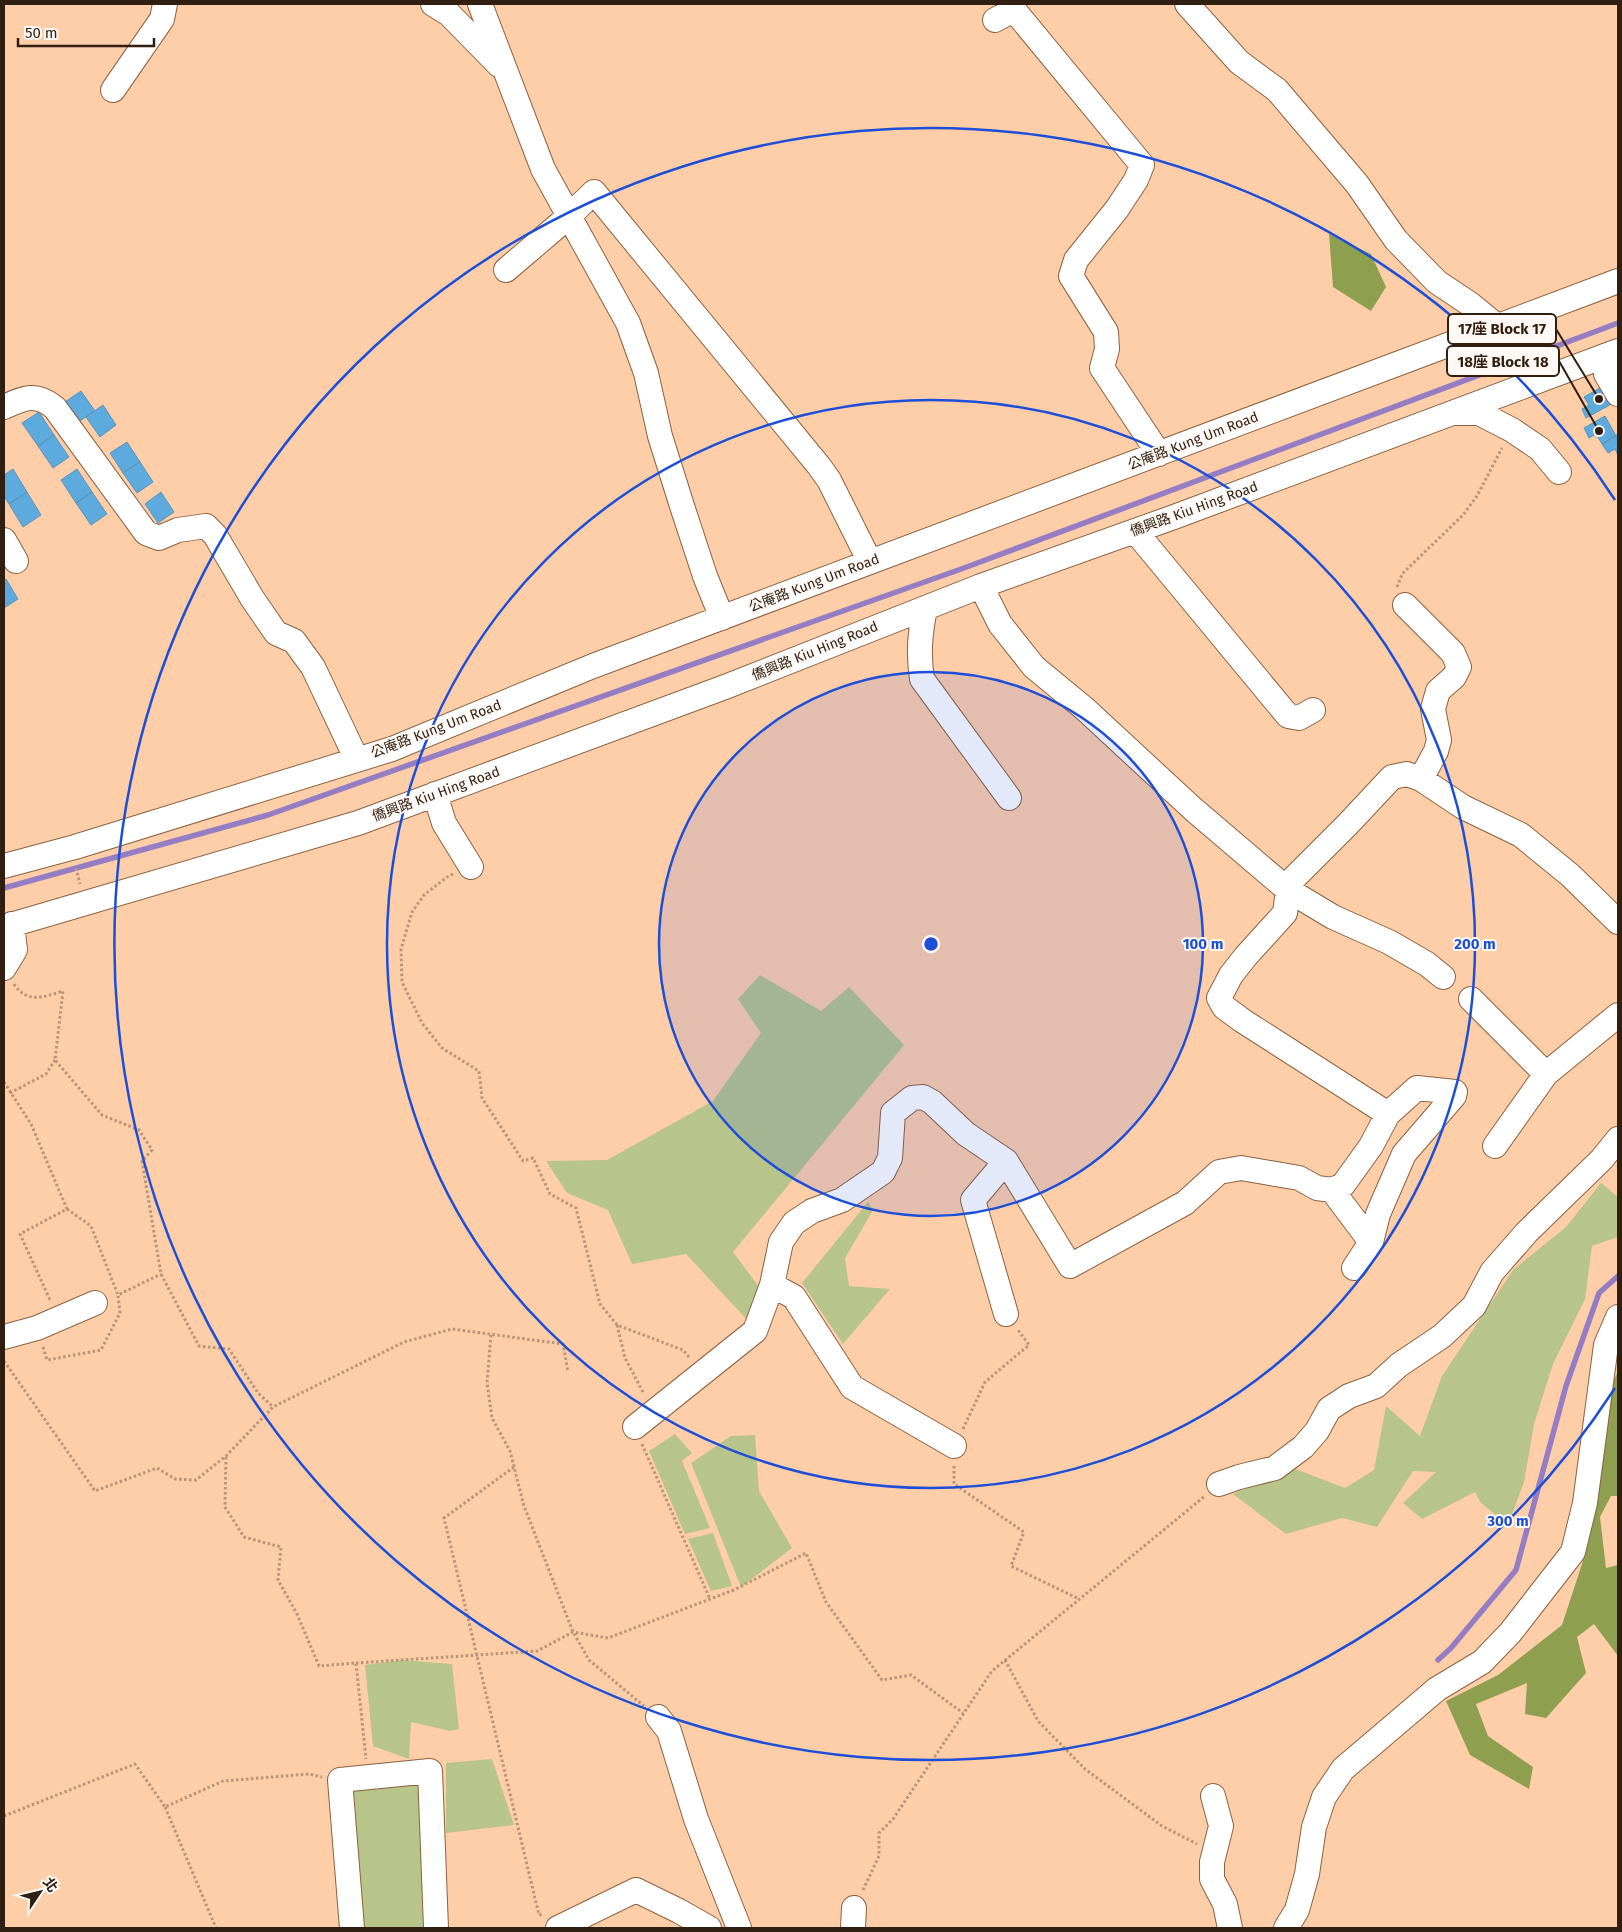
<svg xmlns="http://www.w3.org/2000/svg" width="1622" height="1932" font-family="'Fira Sans','Noto Sans TC',sans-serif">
<rect width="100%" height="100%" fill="#fecea9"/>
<!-- green -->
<path fill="#b7c48a" d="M760,975L821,1011L849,987L904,1045L733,1252L762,1291L750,1323L686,1254L632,1264L608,1210L567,1193L546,1161L607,1160L713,1101L761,1033L738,999Z
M1601,1183L1618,1197V1237L1592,1246L1585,1299L1553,1364L1534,1424L1524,1482L1508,1525L1481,1503L1475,1492L1422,1519L1403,1503L1436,1472L1413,1471L1377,1527L1342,1518L1286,1534L1233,1494L1293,1468L1345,1488L1374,1470L1386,1406L1420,1436L1442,1376L1513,1270L1566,1227Z
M868,1202L873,1210L845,1258L849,1286L890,1289L843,1344L802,1283Z
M675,1434L692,1453L682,1461L710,1528L685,1534L649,1451Z
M755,1435L759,1491L792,1548L741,1587L691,1463L731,1436Z
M713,1533L732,1586L711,1591L688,1539Z
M402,1660L452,1664L459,1729L450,1731L411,1722L409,1759L373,1746L365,1665Z
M492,1759L514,1825L446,1833V1763Z
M422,1778L432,1928H358L348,1783Z"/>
<!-- forest -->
<path fill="#8f9f50" d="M1329,234L1371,254L1386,287L1371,311L1333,287Z
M1618,1371V1496H1611L1600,1517L1606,1568L1618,1565V1656L1594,1624L1577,1637L1586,1673L1546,1718L1525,1714L1527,1683L1476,1704L1488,1736L1533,1767L1529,1789L1470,1755L1446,1701L1498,1675L1562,1625L1583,1561L1611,1387Z"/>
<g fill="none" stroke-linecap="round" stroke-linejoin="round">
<!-- stream -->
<path stroke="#957dc4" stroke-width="5.5" d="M4,888L268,815L964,568L1618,323
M1438,1660L1451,1648L1516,1570L1566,1386L1599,1293L1618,1276"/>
</g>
<!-- building -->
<path fill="#5dabde" stroke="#6091b3" d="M1605,385L1615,402L1586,418L1582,409L1589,405L1584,397Z
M81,391L95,411L78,422L65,402Z
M103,405L116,425L100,437L86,417Z
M39,412L54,435L38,446L22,423Z
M1605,416L1616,436L1602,444L1596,434L1589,438L1584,428Z
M1618,434V455L1615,449L1608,453L1602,444Z
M54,435L69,457L53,468L38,446Z
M127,442L140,462L123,473L110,453Z
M140,462L153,482L137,493L123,473Z
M13,469L27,492L9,504L4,496V475Z
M77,469L92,492L76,503L61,480Z
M27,492L41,515L23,527L9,504Z
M92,492L107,514L91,525L76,503Z
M161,492L174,512L158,523L145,504Z
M6,579L18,599L4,608V580Z"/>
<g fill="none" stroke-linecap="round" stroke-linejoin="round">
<!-- minor casing -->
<g stroke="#8b613f" stroke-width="26">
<path id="minor" d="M433,4L449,14L499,65
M480,4L543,169L628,323L646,373L660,436L682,506L705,576L722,618
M1009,4L1142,165L1136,180L1117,209L1076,260L1071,276L1106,332L1107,349L1102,368L1159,454
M1187,4L1239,62L1277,90L1357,184L1396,240L1437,282L1470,304L1498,327
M995,20L1013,10
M113,90L162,19L165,4
M506,270L568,217L594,192L819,466L829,480L870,562
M1618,369L1606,374L1618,394
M4,407C24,398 36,392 55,408L146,533L159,538L178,530L206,526L215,535L252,598L276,633L294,641L313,667L357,760
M1456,413H1479L1512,430L1540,449L1559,472
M1135,531L1288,716L1299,718L1313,710
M4,540L16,561
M981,586L1000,624L1034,667L1085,709L1193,809L1288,890L1333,917L1389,942L1427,964L1443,977
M1405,605L1453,653L1459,667L1454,677L1438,691L1433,709L1439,740L1436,751L1421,779
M925,608C920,634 918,653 922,679L1009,798
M435,794L444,823L471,867
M4,866L75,847L392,749L593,666L1618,281
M4,927L358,823L725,687L981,586L1174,517L1618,351
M4,968L15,950L12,924
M1471,999L1546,1074
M1388,1114L1243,1021L1224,1007L1219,998L1231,975L1246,956L1285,913L1288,890L1293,879L1348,824L1392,777L1407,774L1421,779L1463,807L1521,835L1570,875L1618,922
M1495,1146L1546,1074L1618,1015
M1332,1190L1371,1242
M772,1285L794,1297L852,1387L954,1446
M1006,1314L973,1200L1006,1161
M4,1337L37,1328L95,1303
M635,1427L755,1331L772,1285L781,1242L794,1223L812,1211L842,1200L883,1172L890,1158L893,1113L912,1098L923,1097L932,1102L966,1134L1006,1161L1070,1266L1185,1203L1219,1172L1241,1168L1299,1178L1317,1188L1332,1190L1343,1185L1371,1146L1388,1114L1417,1088L1455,1092L1454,1096L1404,1154L1378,1214L1371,1242L1354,1268
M1219,1484L1239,1477L1275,1468L1303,1447L1317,1431L1329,1409L1349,1396L1376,1386L1399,1365L1442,1336L1474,1306L1492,1272L1527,1232L1602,1159L1618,1139
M658,1717L669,1731L696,1819L739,1928
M1213,1796L1221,1826L1212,1862V1879L1225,1904L1230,1928
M352,1928L340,1780L430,1771L436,1928
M558,1928L636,1890L679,1911L709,1928
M853,1928L854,1908
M1286,1928L1297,1910L1307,1874L1314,1827L1324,1797L1343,1769L1437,1689L1482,1662L1510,1633L1573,1552L1585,1503L1606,1345L1618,1317"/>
</g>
<!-- path -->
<path stroke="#ba9476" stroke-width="3" stroke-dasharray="2.5 2.5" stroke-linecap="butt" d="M1397,587L1402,574L1463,515L1477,496L1502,448
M76,868L80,884
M453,874L447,877L424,895L412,912L401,949L402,982L422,1023L442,1048L479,1071L482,1098L523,1161L533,1158L550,1194L576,1208L600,1304L617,1325L683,1350L689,1357
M14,984C27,1004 44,997 63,991L55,1060L102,1115L139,1130L152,1150L142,1161L161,1274L199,1346L229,1349L258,1393L273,1407
M4,1082L31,1124L67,1209L20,1234L50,1300
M10,1093L46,1074L55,1060
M67,1209L91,1226L118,1295
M617,1325L625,1358L644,1394
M491,1335L487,1383L492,1418L510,1451L524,1506L573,1632L589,1660L644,1706
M43,1347L47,1360L101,1350L120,1313L118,1295L161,1274
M4,1361L95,1491L157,1468L175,1479L196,1480L226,1456L273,1407L404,1342L452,1329L563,1344L568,1372
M963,1429L985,1382L1029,1345L1018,1330
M642,1444L710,1599
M226,1457L225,1507L244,1537L281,1547L278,1580L297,1614L319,1666L356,1663L366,1759
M954,1466V1484L1024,1532L1011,1566L1079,1599
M514,1467L444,1518L539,1915L543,1914
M1005,1660L1038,1721L1085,1769L1162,1826L1197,1844
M356,1663L537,1651L573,1632L608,1638L734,1590L806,1553L826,1602L882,1680L911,1675L963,1713
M165,1807L216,1928
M4,1816L135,1764L165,1807L223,1781L309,1774L322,1777
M863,1890L879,1856V1833L893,1819L992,1671L1205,1496"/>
<!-- minor -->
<use href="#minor" stroke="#fff" stroke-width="24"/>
</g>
<!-- distance rings -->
<circle cx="931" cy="944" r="272" fill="#1d4ed8" fill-opacity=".12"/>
<g fill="none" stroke="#1d4ed8" stroke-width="2.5">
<circle cx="931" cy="944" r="272"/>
<circle cx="931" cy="944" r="544"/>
<path d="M1615 1388A816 816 0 1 1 1615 500"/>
</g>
<g text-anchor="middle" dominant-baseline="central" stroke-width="4" stroke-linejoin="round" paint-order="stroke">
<!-- street labels -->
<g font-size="14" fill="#301e10" stroke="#fef9f5">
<text transform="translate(1193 441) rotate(-21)">公庵路 Kung Um Road</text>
<text transform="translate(1194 509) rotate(-20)">僑興路 Kiu Hing Road</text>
<text transform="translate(814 583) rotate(-21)">公庵路 Kung Um Road</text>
<text transform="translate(815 651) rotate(-22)">僑興路 Kiu Hing Road</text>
<text transform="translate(436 729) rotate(-21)">公庵路 Kung Um Road</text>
<text transform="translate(436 794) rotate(-20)">僑興路 Kiu Hing Road</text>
</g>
</g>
<circle cx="931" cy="944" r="8" fill="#1d4ed8" stroke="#fef9f5" stroke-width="2.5"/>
<g font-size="15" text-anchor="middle" font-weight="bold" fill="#1d4ed8" stroke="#fef9f5" stroke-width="4" stroke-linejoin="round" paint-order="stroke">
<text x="1203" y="949">100 m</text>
<text x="1475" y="949">200 m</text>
<text x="1508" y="1526">300 m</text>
</g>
<!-- callouts -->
<path fill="none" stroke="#301e10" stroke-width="2" d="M1599 399L1556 329M1599 431L1559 361"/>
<g fill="#301e10" stroke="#fef9f5" stroke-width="2">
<circle cx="1599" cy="399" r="5"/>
<circle cx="1599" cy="431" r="5"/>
</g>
<g fill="#fef9f5" stroke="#301e10" stroke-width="2">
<rect x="1448" y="314" width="108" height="30" rx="5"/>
<rect x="1447" y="346" width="112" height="30" rx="5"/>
</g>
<g font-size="15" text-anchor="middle" font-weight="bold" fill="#301e10">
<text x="1502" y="334">17座 Block 17</text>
<text x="1503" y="367">18座 Block 18</text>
</g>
<!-- border -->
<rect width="1622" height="1932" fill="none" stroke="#301e10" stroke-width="10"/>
<!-- north arrow -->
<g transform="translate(40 1892) rotate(55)" stroke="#fef9f5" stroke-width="4" paint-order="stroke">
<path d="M0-4L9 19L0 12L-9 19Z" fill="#301e10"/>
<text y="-8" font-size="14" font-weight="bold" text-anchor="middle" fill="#301e10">北</text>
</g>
<!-- scale -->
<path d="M18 38v8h136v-8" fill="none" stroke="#301e10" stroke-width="2.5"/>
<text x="25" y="38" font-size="15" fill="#301e10" stroke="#fef9f5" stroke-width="4" paint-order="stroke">50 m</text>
</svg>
